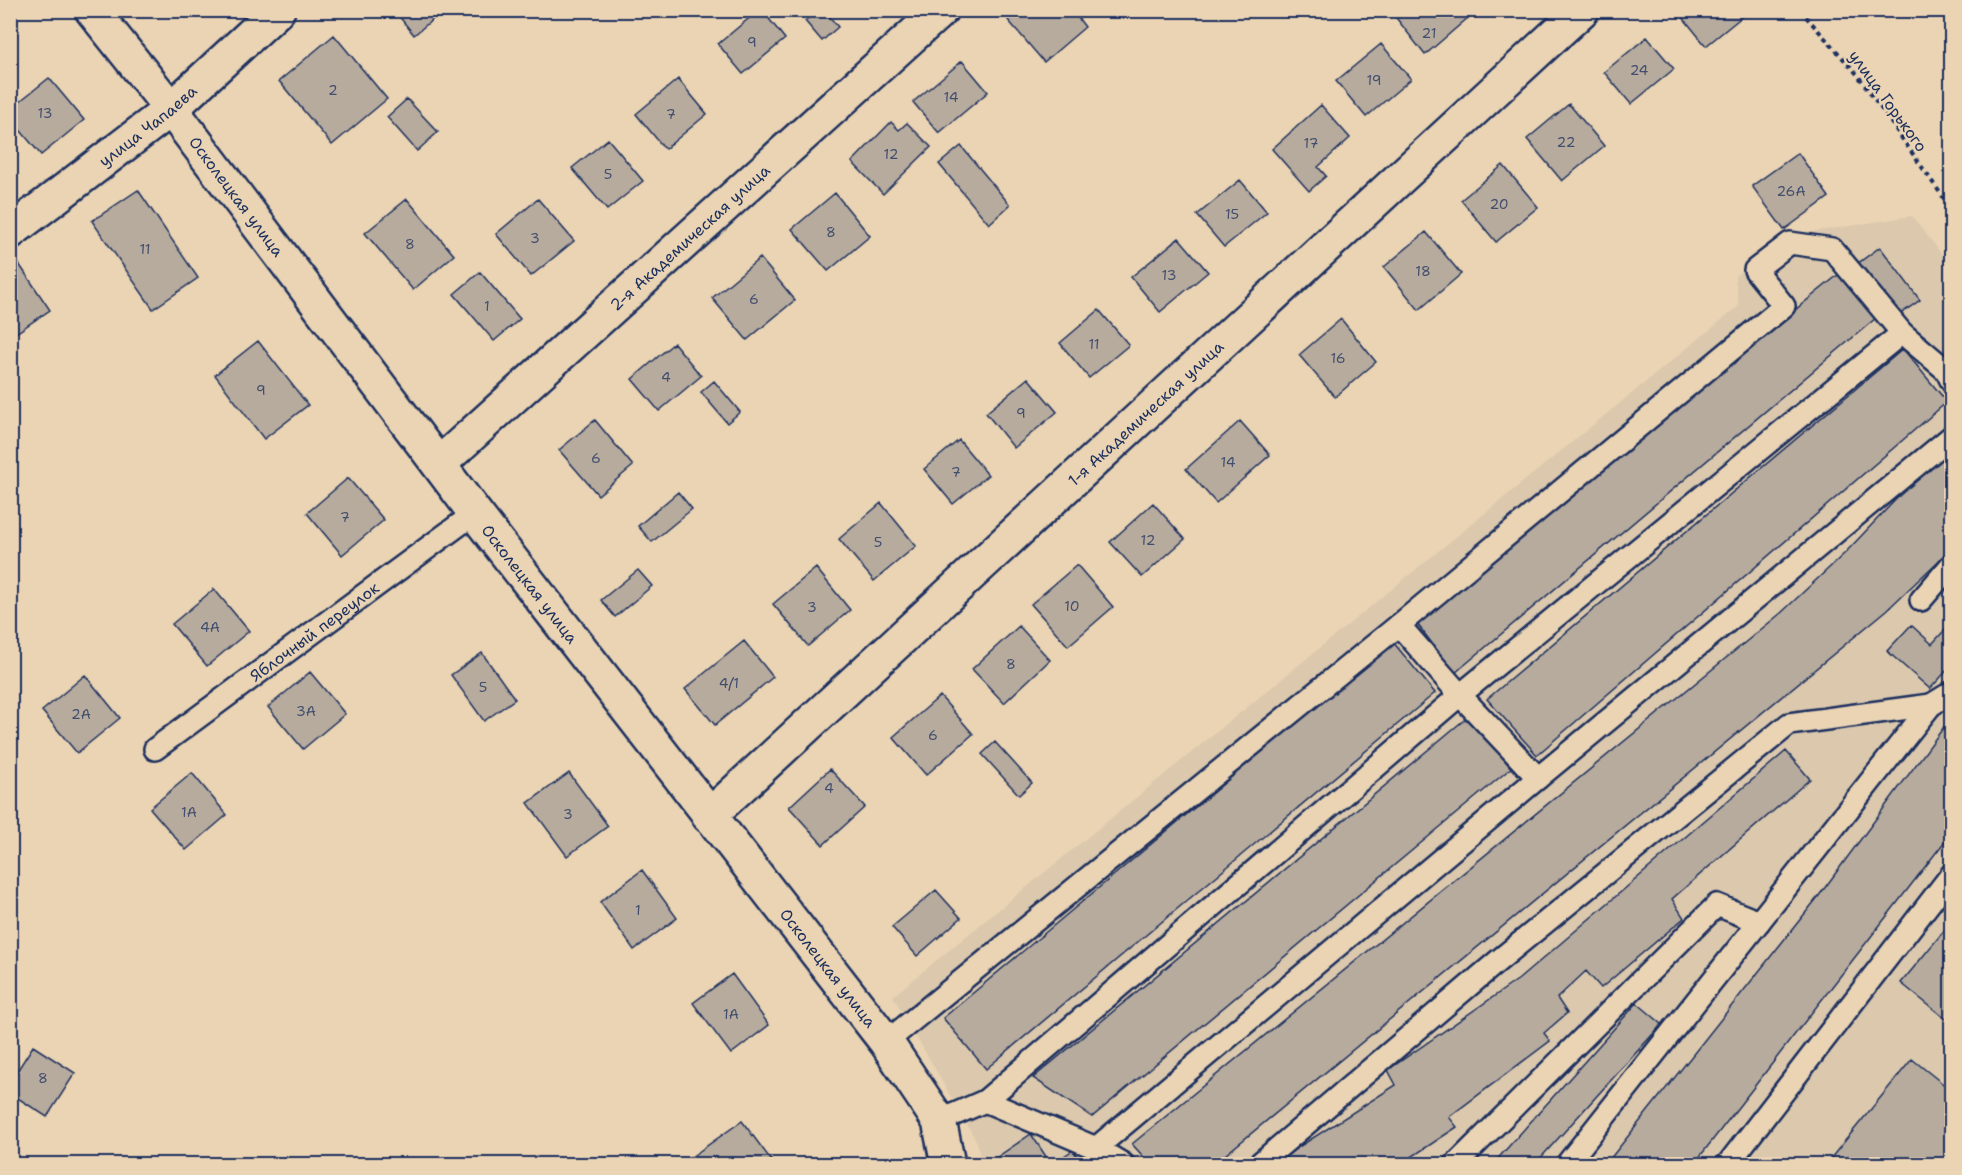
<svg xmlns="http://www.w3.org/2000/svg" width="1962" height="1175" font-family="'Shantell Sans',sans-serif">
<rect width="100%" height="100%" fill="#ead4b3"/>
<filter id="ink" filterUnits="userSpaceOnUse"><feTurbulence type="fractalNoise" baseFrequency=".0167" numOctaves="2"/><feDisplacementMap in="SourceGraphic" scale="12" xChannelSelector="R" yChannelSelector="G"/><feConvolveMatrix kernelMatrix="1 2 1 2 8 2 1 2 1" color-interpolation-filters="sRGB"/></filter>
<g filter="url(#ink)">
<!-- built -->
<path fill="#dbc8ad" d="M1912,216L1951,266V1164H982L977,1142L893,996L1739,306L1735,276L1787,236Z"/>
<!-- building -->
<path fill="#b7ab9e" stroke="#1b2f5e" stroke-width="1.5" d="M394,10H444L414,35Z
M759,10H762L785,39L743,74L718,44Z
M817,10H824L838,27L822,41L805,21Z
M1019,10H1072L1085,27L1044,62L1008,20Z
M1390,10H1477L1425,55Z
M1677,10H1748L1749,11L1706,46Z
M334,35L387,99L332,145L279,81Z
M1647,37L1674,69L1631,104L1604,72Z
M1381,44L1411,79L1366,117L1336,81Z
M962,61L988,92L939,133L913,102Z
M49,78L84,120L41,155L10,118V109Z
M678,79L707,114L665,149L636,114Z
M407,99L438,132L417,151L387,117Z
M1569,104L1604,146L1562,181L1527,139Z
M1321,105L1350,138L1318,167L1326,176L1309,191L1272,149Z
M891,122L899,130L907,123L931,147L883,194L852,162Z
M608,139L643,181L607,210L572,168Z
M961,146L1010,205L989,224L939,164Z
M1798,153L1829,197L1784,230L1752,186Z
M1503,165L1538,207L1496,242L1461,200Z
M1240,180L1267,212L1224,247L1197,215Z
M138,190L198,278L153,309L92,221Z
M835,193L870,236L828,271L792,229Z
M407,199L454,255L413,290L365,233Z
M538,199L574,241L531,276L496,234Z
M1426,232L1461,274L1419,310L1384,267Z
M1179,238L1208,272L1160,312L1131,277Z
M1880,247L1920,300L1892,320L1853,267Z
M760,258L795,300L747,340L712,298Z
M19,264L50,310L10,337V269Z
M480,272L520,319L494,341L454,294Z
M1838,275L1876,318L1455,673L1414,620Z
M1099,310L1129,345L1089,378L1060,343Z
M1341,319L1376,362L1335,397L1299,355Z
M258,341L308,405L264,439L215,375Z
M674,343L701,376L659,411L632,379Z
M1903,349L1947,402L1537,755L1487,699Z
M1028,378L1057,412L1014,448L986,413Z
M714,381L740,412L727,423L701,392Z
M595,420L633,466L598,495L559,450Z
M1240,421L1270,455L1216,503L1186,469Z
M959,440L988,475L953,504L924,469Z
M1938,455L1952,468V548L1887,610L1214,1164H1150L1132,1144L1781,613L1845,553Z
M348,478L384,520L342,555L307,513Z
M678,492L692,509L652,542L638,526Z
M881,503L916,546L874,581L839,539Z
M1153,503L1185,539L1142,577L1110,542Z
M1077,565L1113,607L1068,646L1031,604Z
M816,568L850,610L808,646L773,604Z
M638,570L652,586L615,617L601,600Z
M214,589L249,631L207,666L172,624Z
M1952,622V665L1930,689L1887,651L1911,625L1932,644Z
M1019,626L1050,660L1004,703L972,669Z
M744,641L773,677L715,725L685,689Z
M1393,642L1435,693L986,1069L943,1018Z
M482,653L515,699L484,721L451,675Z
M310,672L345,714L303,749L268,707Z
M85,675L120,718L77,753L42,711Z
M940,696L973,734L926,775L893,737Z
M1470,715L1511,768L1092,1117L1033,1078Z
M1952,716V832L1894,907L1694,1164H1606L1818,897Z
M995,742L1032,783L1019,795L982,754Z
M1786,751L1810,779L1672,899L1684,918L1601,988L1586,971L1557,998L1567,1013L1544,1033L1550,1041L1449,1117L1457,1127L1401,1164H1272L1396,1085L1388,1070L1519,979Z
M830,769L865,807L823,845L789,807Z
M192,773L227,815L186,850L150,808Z
M569,773L608,826L567,856L528,803Z
M642,870L677,918L634,950L600,902Z
M936,890L961,918L917,956L892,927Z
M1952,921V1024L1901,983Z
M732,974L769,1025L731,1054L693,1003Z
M1637,1003L1662,1024L1535,1164H1493Z
M33,1046L75,1073L47,1117L10,1093V1082Z
M1912,1059L1952,1091V1164H1826Z
M742,1121L774,1164H695L690,1158Z
M1031,1134L1051,1164H987Z
M1073,1150L1082,1164H1052Z"/>
<g fill="none" stroke-linecap="round" stroke-linejoin="round">
<!-- lane casing -->
<g stroke="#1b2f5e" stroke-width="26">
<g id="lane">
<path d="M1952,382L1946,370L1902,333L1460,695L985,1101L1096,1148L1538,778L1952,436"/>
<path d="M1921,600L1952,564"/>
<path d="M1399,625L1460,695L1538,778"/>
<path id="s1" d="M155,749L475,513"/>
<path d="M886,1042L1399,625L1784,306L1755,270L1790,243L1832,249L1902,333"/>
<path d="M939,1121L985,1101"/>
<path d="M1096,1148L1123,1164"/>
<path d="M1259,1164L1498,961L1789,724L1931,705"/>
<path d="M1456,1164L1717,905L1759,922"/>
<path d="M1567,1164L1931,705L1952,692"/>
<path d="M1728,1164L1952,874"/>
</g>
</g>
<!-- street casing -->
<g stroke="#1b2f5e" stroke-width="38">
<g id="street">
<path id="s2" d="M92,10L171,109L475,513L886,1042L939,1121L948,1164"/>
<path id="s3" d="M10,232L171,109L278,10"/>
<path id="s4" d="M439,464L941,10"/>
<path id="s5" d="M709,816L1582,10"/>
</g>
</g>
<!-- path -->
<path stroke="#1b2f5e" stroke-width="4" stroke-dasharray="4.5 4.5" stroke-linecap="butt" d="M1800,10L1857,74L1952,210"/>
<!-- lane -->
<use href="#lane" stroke="#ead4b3" stroke-width="21"/>
<!-- street -->
<use href="#street" stroke="#ead4b3" stroke-width="33"/>
</g>
</g>
<g text-anchor="middle" dominant-baseline="central" stroke-width="4.5" stroke-linejoin="round" paint-order="stroke">
<!-- number labels -->
<g font-size="14" fill="#424e6e">
<text x="1429" y="33">21</text>
<text x="752" y="42">9</text>
<text x="1639" y="70">24</text>
<text x="1374" y="80">19</text>
<text x="333" y="90">2</text>
<text x="951" y="97">14</text>
<text x="45" y="113">13</text>
<text x="671" y="114">7</text>
<text x="1566" y="142">22</text>
<text x="1311" y="143">17</text>
<text x="891" y="154">12</text>
<text x="608" y="174">5</text>
<text x="1791" y="191">26А</text>
<text x="1499" y="204">20</text>
<text x="1232" y="214">15</text>
<text x="831" y="232">8</text>
<text x="535" y="238">3</text>
<text x="410" y="244">8</text>
<text x="145" y="249">11</text>
<text x="1423" y="271">18</text>
<text x="1169" y="275">13</text>
<text x="754" y="299">6</text>
<text x="487" y="306">1</text>
<text x="1094" y="344">11</text>
<text x="1338" y="358">16</text>
<text x="666" y="377">4</text>
<text x="261" y="390">9</text>
<text x="1021" y="413">9</text>
<text x="596" y="458">6</text>
<text x="1228" y="462">14</text>
<text x="956" y="472">7</text>
<text x="345" y="517">7</text>
<text x="1148" y="540">12</text>
<text x="878" y="542">5</text>
<text x="1072" y="606">10</text>
<text x="812" y="607">3</text>
<text x="210" y="627">4А</text>
<text x="1011" y="664">8</text>
<text x="729" y="683">4/1</text>
<text x="483" y="687">5</text>
<text x="306" y="711">3А</text>
<text x="81" y="714">2А</text>
<text x="933" y="735">6</text>
<text x="829" y="788">4</text>
<text x="189" y="812">1А</text>
<text x="568" y="814">3</text>
<text x="638" y="910">1</text>
<text x="731" y="1014">1А</text>
<text x="43" y="1078">8</text>
</g>
<!-- street labels -->
<g font-size="16" fill="#1b2f5e" stroke="#ead4b3">
<text transform="translate(1888 101) rotate(54)">улица Горького</text>
<text stroke="none"><textPath href="#s3" startOffset="174">улица Чапаева</textPath></text>
<text stroke="none"><textPath href="#s2" startOffset="236">Осколецкая улица</textPath></text>
<text stroke="none"><textPath href="#s4" startOffset="338">2-я Академическая улица</textPath></text>
<text stroke="none"><textPath href="#s5" startOffset="594">1-я Академическая улица</textPath></text>
<text stroke="none"><textPath href="#s2" startOffset="722">Осколецкая улица</textPath></text>
<text stroke="none"><textPath href="#s1" startOffset="198">Яблочный переулок</textPath></text>
<text stroke="none"><textPath href="#s2" startOffset="1208">Осколецкая улица</textPath></text>
</g>
</g>
<!-- margin -->
<rect width="1962" height="1175" fill="none" stroke="#ead4b3" stroke-width="36"/>
<rect x="18" y="18" width="1926" height="1139" fill="none" stroke="#1b2f5e" stroke-width="2" filter="url(#ink)"/>
</svg>
